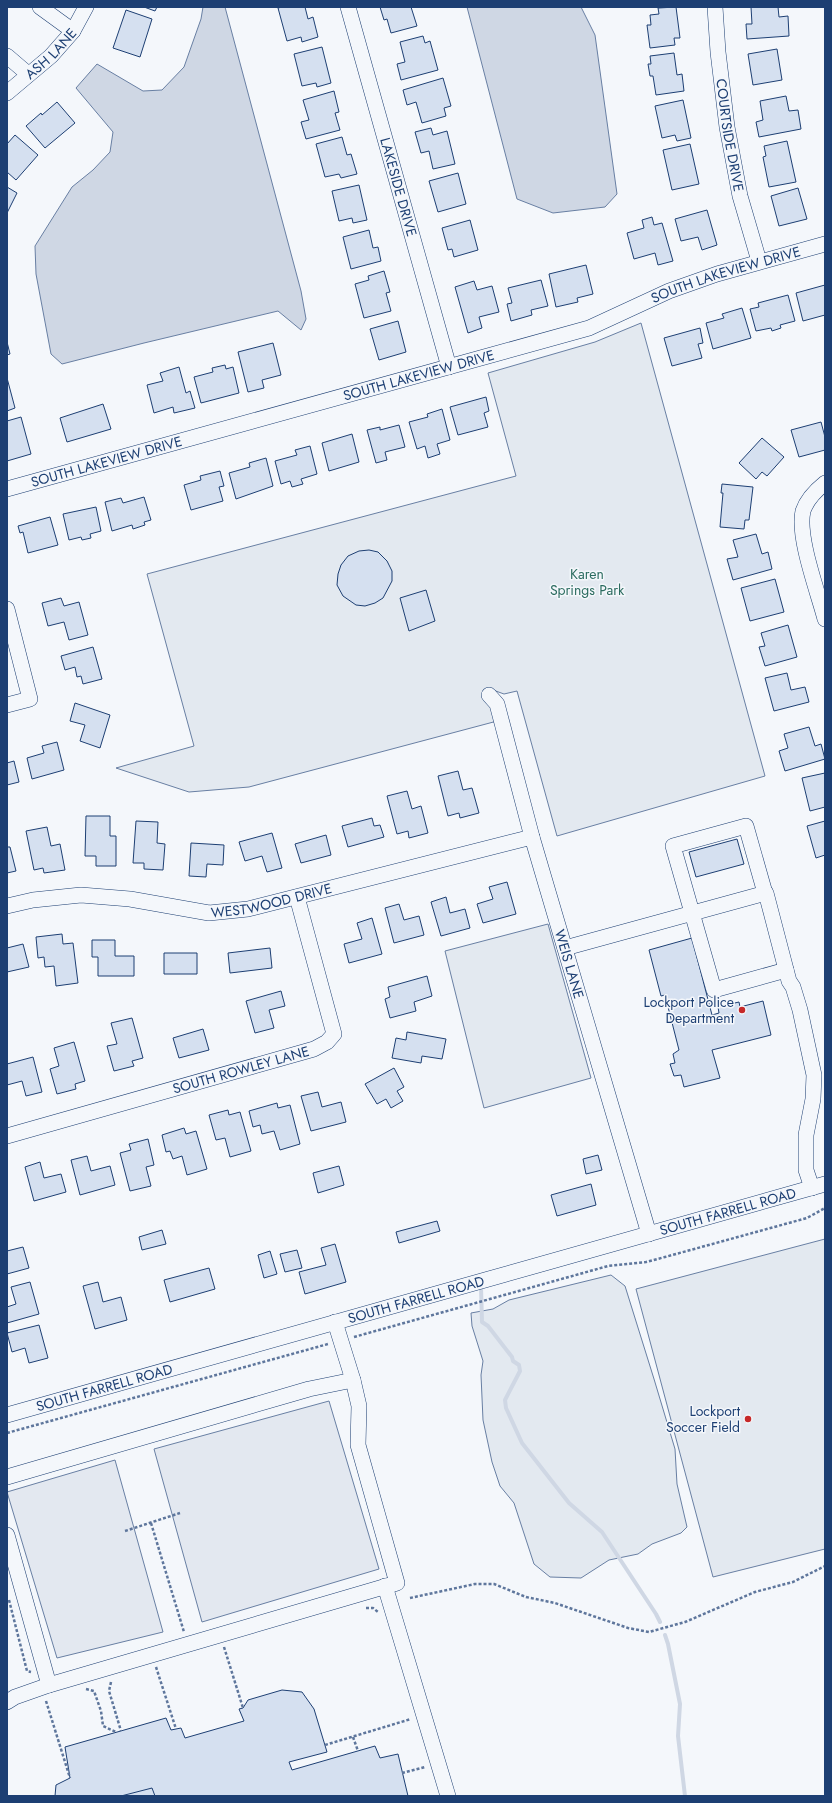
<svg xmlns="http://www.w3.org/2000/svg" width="832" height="1803" font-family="Jost,sans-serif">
<rect width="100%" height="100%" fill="#f4f7fb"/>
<!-- green -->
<path fill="#e3e9f0" stroke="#687fa3" d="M641,323L765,776L557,836L517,691L504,694L493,690L501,720L249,787L189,792L116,768L194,746L147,574L516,476L488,373L595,342Z
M548,924L591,1078L484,1108L445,951Z
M825,1239V1549L713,1577L636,1289Z
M611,1275L625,1286L654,1379L675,1449L677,1484L687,1527L681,1533L652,1544L638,1554L609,1560L581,1578L550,1577L534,1564L514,1503L500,1486L492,1462L483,1420L481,1375L483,1361L472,1326L471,1313L493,1309L509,1300Z"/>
<!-- parking -->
<path fill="#e3e8f0" stroke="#687fa3" d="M329,1401L379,1569L202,1622L154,1449Z
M115,1460L163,1632L57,1658L7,1492Z"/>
<!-- water -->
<path fill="#cfd7e4" stroke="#687fa3" d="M203,7H225L301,291L306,319L301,330L278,311L144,343L62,364L51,354L36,274L35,246L72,187L93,170L110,152L113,132L76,88L97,64L143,91L162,90L184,67L201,19Z
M467,7H581L595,35L617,194L605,207L553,213L517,199Z"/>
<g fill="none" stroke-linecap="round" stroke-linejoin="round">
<!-- stream -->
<path stroke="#cfd7e4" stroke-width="4" d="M481,1287L482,1322L488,1326L512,1357L513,1361L519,1365L520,1371L505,1400L506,1408L522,1443L569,1503L602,1532L656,1614L660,1622
M665,1635L668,1644L680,1704L678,1736L685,1796"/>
</g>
<!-- building -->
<path fill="#d5e0f0" stroke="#1d3f73" d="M144,7H157L155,11Z
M282,7H305L308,19L313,17L318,37L302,42L301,37L287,41L278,8Z
M380,7H411L417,26L391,33L387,19L384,20Z
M676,7L680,38H674L675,45L650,48L647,25H651L650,15L659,14L658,8Z
M751,7H778L779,17L788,16L789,36L747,39L746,24H752Z
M126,10L152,19L140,57L113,48Z
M423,36L425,43L430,41L438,70L401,80L397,64L405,62L400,42Z
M322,47L331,83L317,87L316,83L302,86L294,54Z
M777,49L782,80L753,85L748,54Z
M674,53L677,75L682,74L684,91L656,95L653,76H650L648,64H651L650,56Z
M443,78L451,106L444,108L446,116L422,123L416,102L407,105L403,90Z
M334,91L339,112L335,113L340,130L306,139L301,122L309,120L303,100Z
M786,96L789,111L798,110L801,129L759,137L756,122L763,120L760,101Z
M683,100L691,138L677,141L675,135L662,138L655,106Z
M57,102L75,123L45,148L26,126L41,113L42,115Z
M431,128L433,135L447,131L455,164L433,169L429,151L421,153L415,132Z
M15,135L38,155L16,180L7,172V144Z
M342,137L347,155L351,154L357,174L341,178L339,174L325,177L316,144Z
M787,141L796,182L769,187L763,157L766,156L764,146Z
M690,144L699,184L672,190L663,150Z
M458,173L466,204L438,212L429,181Z
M359,185L367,220L353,223L352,218L339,221L332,191Z
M7,187L17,193L7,213Z
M798,188L807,219L779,226L771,196Z
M707,210L717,245L702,250L698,237L681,241L675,219Z
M652,217L654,225L662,223L673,261L658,265L655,253L634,259L627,233L644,228L642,220Z
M470,220L478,250L454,257L452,249L448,250L442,228Z
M369,230L373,248L378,247L381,261L351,269L343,237Z
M586,265L593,294L577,298L578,302L556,307L549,274Z
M384,271L390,292L386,293L391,311L364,318L355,284L369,280L368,276Z
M541,280L548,306L531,310L532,315L511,321L507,304L512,303L508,288Z
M474,281L477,290L492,286L499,312L479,317L482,328L468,333L455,287Z
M825,285V315L803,321L796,293Z
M788,295L795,321L780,325L781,328L772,331L771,328L756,331L750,309L759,307L758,303Z
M742,308L751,338L713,349L706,323L724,318L722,314Z
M398,321L406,352L379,360L370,329Z
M700,328L703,343L698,344L702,358L672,366L664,338Z
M7,342L10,354L7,355Z
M273,343L281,375L262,380L264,388L248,392L238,352Z
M225,365L226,369L233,367L239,393L201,403L194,377L213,372L212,368Z
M179,367L186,393L190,391L195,408L174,413L173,407L154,413L147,385L163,381L160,373Z
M7,378L15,408L7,411Z
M486,397L489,411L484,413L488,427L458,435L450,407Z
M103,404L111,429L67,442L60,418Z
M442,409L450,440L437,444L440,454L428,458L425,446L417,449L409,422L428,417L427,414Z
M21,417L31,454L7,461V421Z
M821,422L825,437V450L799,457L791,430Z
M399,425L405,447L385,452L387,460L376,463L367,430L380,427V430Z
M352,434L359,462L329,471L322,443Z
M762,438L784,457L767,476L762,472L756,479L739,463Z
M310,446L317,474L301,479L303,484L292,487L290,481L281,484L275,461L297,455L295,450Z
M266,458L273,486L236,499L229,473L250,467L249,463Z
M220,471L224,486L219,487L223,501L191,510L184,485L201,480L200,476Z
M722,484L753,487L749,520H745L744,529L720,527L723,493H721Z
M144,497L151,520L144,522L145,525L133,529L132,525L112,531L105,502L121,498L123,503Z
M96,507L101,531L90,534L91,538L82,540L81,537L69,540L63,514Z
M50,517L58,545L28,553L23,532L20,533L18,526Z
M756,534L762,554L768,552L772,569L733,580L727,559L738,557L733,540Z
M369,550L378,552L387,561L392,571V581L383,598L375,603L365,606L356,605L343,596L337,585L338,574L341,565L348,556L359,551Z
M775,579L784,612L750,621L741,588Z
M426,590L435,621L409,631L400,598Z
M61,598L64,606L79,602L88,635L69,640L64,622L48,626L42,603Z
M788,625L797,657L765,666L759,647L765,646L761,633Z
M93,647L102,679L83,684L81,676L77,677L75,667L65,670L61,656Z
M787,673L791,690L805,687L809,702L774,711L765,678Z
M75,703L110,715L100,748L80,741L85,725L70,721Z
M809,727L815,746L821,744L825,759L785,771L779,751L788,748L784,734Z
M57,742L64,770L32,779L27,758L44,753L42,746Z
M14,761L19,782L7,785V763Z
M458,771L463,790L472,788L479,813L460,818L459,813L448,816L438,776Z
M825,773V807L810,811L802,778Z
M407,791L412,809L421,806L428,833L409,838L408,831L397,834L387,796Z
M86,816H110V836H116V866H96V856H85Z
M372,818L374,826L380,825L384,837L348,847L342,826Z
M136,821L158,822L157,843L165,844L163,870L144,869V863H133Z
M825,821V855L816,858L807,826Z
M47,827L51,846L60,844L65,870L44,873L43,868L34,870L26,831Z
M272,833L282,868L267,872L262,856L245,861L239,842Z
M326,835L331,855L301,863L295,844Z
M737,839L744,864L696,877L689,852Z
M191,843L224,845L223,865L207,864L206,877L189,876Z
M7,847H10L16,871L7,873Z
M507,882L516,914L483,923L477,904L493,899L489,887Z
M446,897L450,913L465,909L470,928L441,936L431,902Z
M399,904L404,920L419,916L424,935L394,943L385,908Z
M372,918L382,954L349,963L344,944L362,939L357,923Z
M62,934L63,944L73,943L78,983L56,986L54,966L45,967L44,957L38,958L36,937Z
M692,938L712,1015L719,1013L718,1007L739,1002L740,1007L763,1001L771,1035L712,1050L720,1078L684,1087L681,1075L674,1076L670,1064L675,1063L673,1054L679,1050L665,995L661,996L649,950Z
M92,940H115V956H134V976H98V957H92Z
M23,944L29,967L7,972V948Z
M270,948L272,968L230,973L228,953Z
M164,953H197V974H164Z
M427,976L432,996L414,1002L416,1011L390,1018L385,999L390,997L388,987Z
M281,991L285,1006L269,1010L274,1028L255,1033L246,1001Z
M132,1018L143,1058L132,1061L134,1066L114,1071L107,1046L117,1044L111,1023Z
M203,1029L209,1050L179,1058L173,1038Z
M407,1032L446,1039L442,1059L422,1056L421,1063L392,1058L396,1038L406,1040Z
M74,1042L85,1081L75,1084L76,1089L57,1094L50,1069L59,1066L54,1048Z
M33,1057L42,1092L26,1096L22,1081L7,1085V1064Z
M394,1068L404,1087L397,1091L403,1101L391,1108L386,1099L377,1104L365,1084Z
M318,1092L322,1107L341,1102L346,1122L311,1131L301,1096Z
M277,1103L278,1108L290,1105L300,1144L280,1150L274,1131L262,1134L260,1125L253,1127L249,1111Z
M228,1110L229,1115L240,1112L251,1151L230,1157L225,1138L216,1140L209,1115Z
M184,1128L186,1134L196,1131L207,1169L187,1175L182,1156L173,1159L170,1151L166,1152L162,1135Z
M148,1139L154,1165L146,1167L151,1186L130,1191L120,1153L131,1150L129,1144Z
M598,1155L602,1170L586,1174L583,1159Z
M87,1156L91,1171L110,1166L115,1185L80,1195L71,1160Z
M40,1162L44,1178L61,1174L66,1192L34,1201L25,1167Z
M339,1166L344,1185L318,1193L313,1173Z
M591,1184L596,1205L557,1216L551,1195Z
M437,1221L440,1231L399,1243L396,1232Z
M162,1230L166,1244L142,1250L139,1237Z
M335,1244L346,1282L305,1294L299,1272L326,1265L321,1248Z
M23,1247L29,1268L7,1274V1251Z
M297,1250L302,1268L285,1272L280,1254Z
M270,1251L277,1274L264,1278L258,1255Z
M209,1268L215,1289L170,1302L164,1280Z
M30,1282L39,1314L7,1323V1307L16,1304L11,1287Z
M98,1282L103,1302L121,1297L127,1320L95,1329L83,1286Z
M39,1325L48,1358L29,1363L25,1348L12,1352L7,1333Z
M282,1690L302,1692L314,1709L327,1752L289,1762L292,1770L375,1746L380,1758L398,1754L408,1796H55L56,1785L70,1778L65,1747L166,1718L171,1730L181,1728L185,1738L244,1721L239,1709L243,1708L248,1700Z
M152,1788L155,1796H121Z"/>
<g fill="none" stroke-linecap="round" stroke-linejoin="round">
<!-- minor casing -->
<g stroke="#1d3f73" stroke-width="16">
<g id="minor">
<path d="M40,7L73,31"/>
<path id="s1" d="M348,7L449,367"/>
<path id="s2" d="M715,7L718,52L727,127L740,196L759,261"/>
<path d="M7,56L28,74"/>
<path id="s3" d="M7,93L51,56L73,31L86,7"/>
<path d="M825,483C815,491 807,499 803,511C797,537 818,592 825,619"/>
<path id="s4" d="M7,489L589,328L669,291L717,274L825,244"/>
<path d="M7,609L30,699L7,705"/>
<path id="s5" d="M489,695L497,704L532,837L649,1234"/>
<path d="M765,893L746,826L673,846L714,990L786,970"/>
<path id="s6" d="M7,906L33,900L81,895L130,899L209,913L248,909L532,837"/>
<path d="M565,948L766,893L789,981L793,987L800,1010L814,1075L813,1099L806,1135V1170L812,1188"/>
<path id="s7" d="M7,1136L314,1049L327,1042L334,1034L297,897"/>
<path d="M335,1322L353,1380"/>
<path id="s8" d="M7,1415L825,1184"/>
<path d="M7,1477L309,1389L353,1380L359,1406L358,1445L397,1583L49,1685L15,1697L7,1702"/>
<path d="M7,1535L49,1685"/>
<path d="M385,1586L448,1796"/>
</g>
</g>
<!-- path -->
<path stroke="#5e769c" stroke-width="2.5" stroke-dasharray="3 2" stroke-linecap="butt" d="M354,1337L608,1266L646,1262L665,1257L807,1218L825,1208
M7,1433L328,1344
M151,1523L184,1632
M125,1531L180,1513
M410,1598L475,1584H494L526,1597L555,1603L628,1628L649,1632L685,1622L755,1592L793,1582L825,1566
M9,1600L27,1671L31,1672
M366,1608H373L378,1612
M224,1647L243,1708
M156,1667L176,1729
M111,1682L109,1691L121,1731
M86,1689L94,1691L101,1711L103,1726L116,1732
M46,1701L70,1778
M353,1737L358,1751
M325,1745L411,1719
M402,1773L425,1767"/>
<!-- minor -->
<use href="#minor" stroke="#f4f7fb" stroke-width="15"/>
</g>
<!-- markers -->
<g fill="#c62828" stroke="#f4f7fb" stroke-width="1.5">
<circle cx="742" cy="1010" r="4"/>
<circle cx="748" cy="1419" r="4"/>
</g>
<g text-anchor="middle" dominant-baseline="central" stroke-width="3" stroke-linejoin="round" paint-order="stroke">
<!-- street labels -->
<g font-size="14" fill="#1d3f73" stroke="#f4f7fb">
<text stroke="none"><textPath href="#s3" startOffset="59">ASH LANE</textPath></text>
<text stroke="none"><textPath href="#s2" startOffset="129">COURTSIDE DRIVE</textPath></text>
<text stroke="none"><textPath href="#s1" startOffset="187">LAKESIDE DRIVE</textPath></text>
<text stroke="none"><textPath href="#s4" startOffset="751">SOUTH LAKEVIEW DRIVE</textPath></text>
<text stroke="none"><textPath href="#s4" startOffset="427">SOUTH LAKEVIEW DRIVE</textPath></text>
<text stroke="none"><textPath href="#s4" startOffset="103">SOUTH LAKEVIEW DRIVE</textPath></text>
<text stroke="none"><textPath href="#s6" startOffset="268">WESTWOOD DRIVE</textPath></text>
<text stroke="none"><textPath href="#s5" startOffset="282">WEIS LANE</textPath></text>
<text stroke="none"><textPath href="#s7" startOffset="243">SOUTH ROWLEY LANE</textPath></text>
<text stroke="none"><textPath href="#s8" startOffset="749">SOUTH FARRELL ROAD</textPath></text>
<text stroke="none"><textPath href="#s8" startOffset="425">SOUTH FARRELL ROAD</textPath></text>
<text stroke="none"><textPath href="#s8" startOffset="101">SOUTH FARRELL ROAD</textPath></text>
</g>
<!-- park labels -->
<g font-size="14" fill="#2c6c60" stroke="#f4f7fb">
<text x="587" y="574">Karen<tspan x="587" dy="16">Springs Park</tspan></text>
</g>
<!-- poi labels -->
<g font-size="14" fill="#1d3f73" stroke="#f4f7fb" text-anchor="end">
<text x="734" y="1002">Lockport Police<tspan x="734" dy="16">Department</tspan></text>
<text x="740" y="1411">Lockport<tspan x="740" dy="16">Soccer Field</tspan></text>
</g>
</g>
<!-- border -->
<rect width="832" height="1803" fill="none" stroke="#1d3f73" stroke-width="16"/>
</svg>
